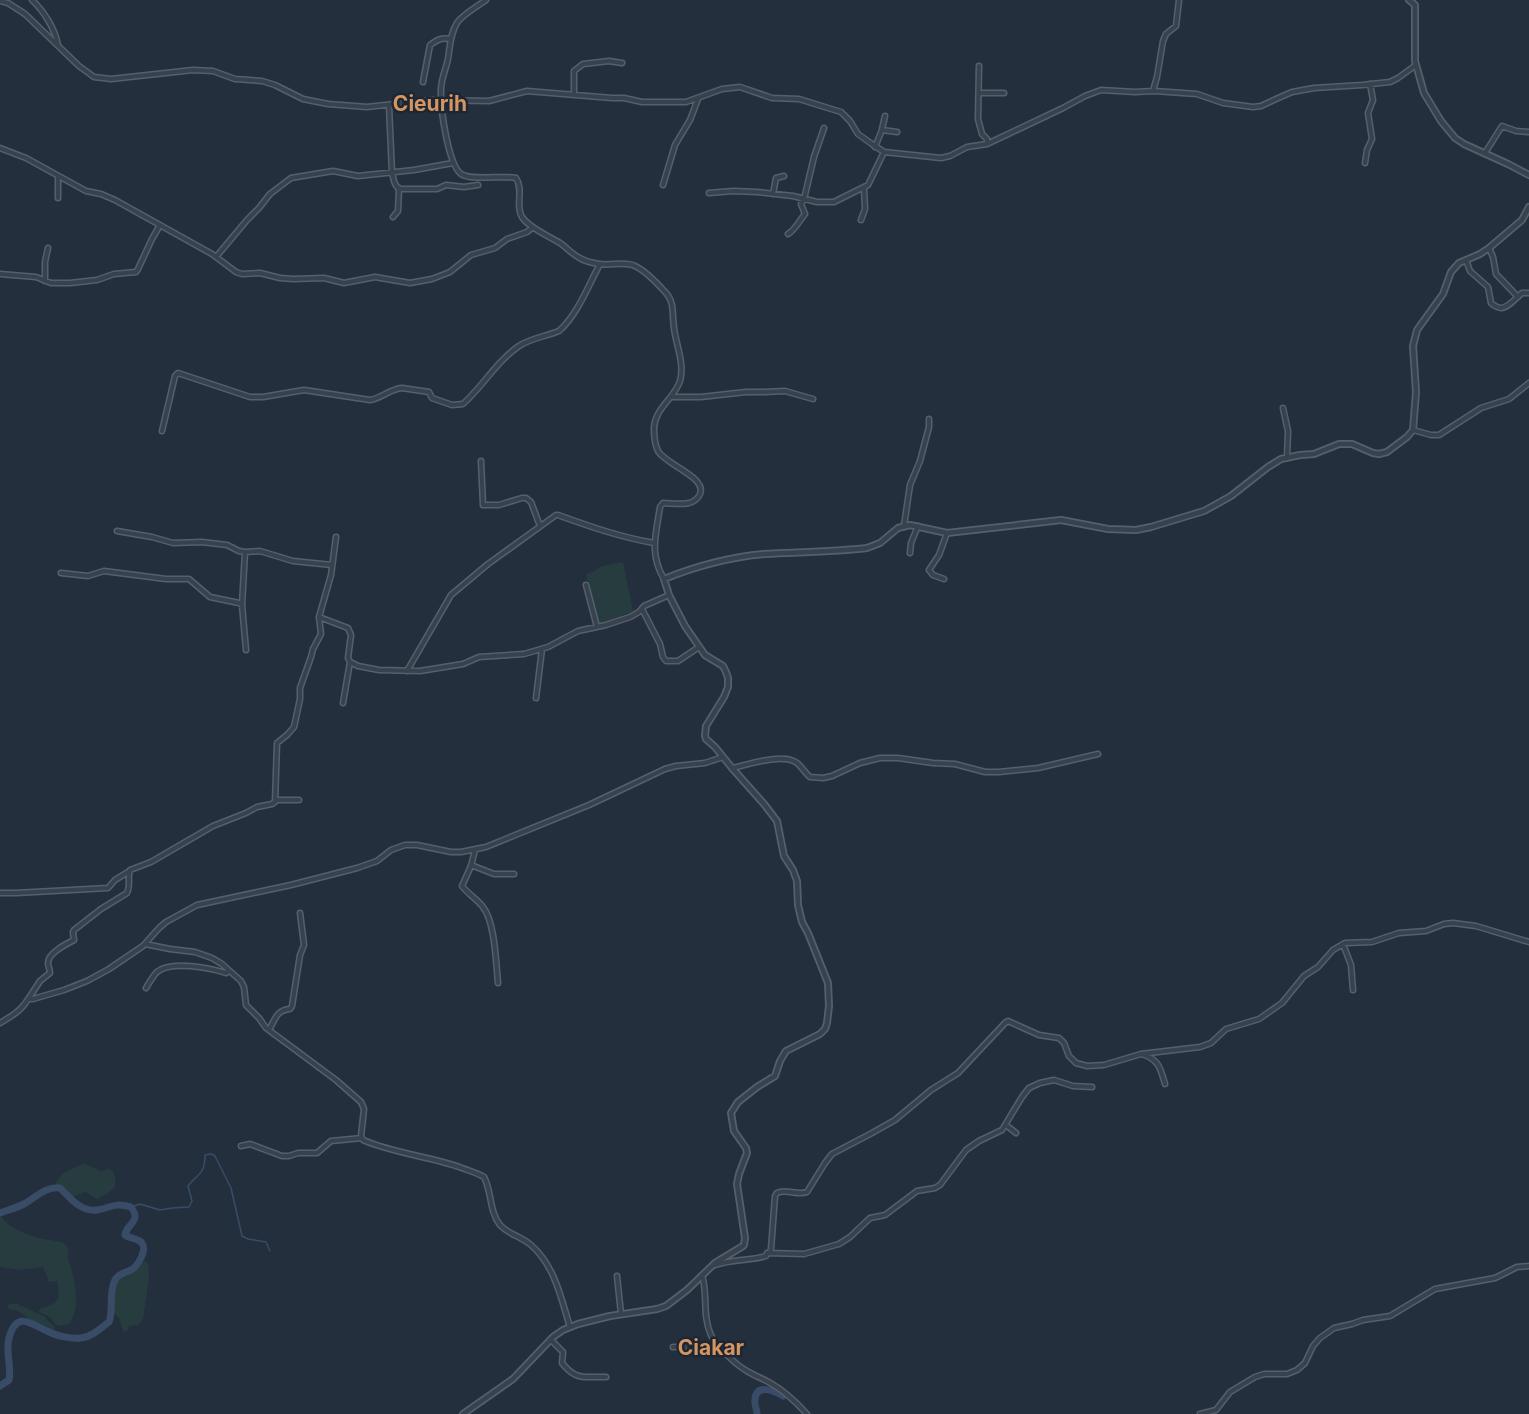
<svg xmlns="http://www.w3.org/2000/svg" width="1529" height="1414" font-family="Inter,sans-serif">
<rect width="100%" height="100%" fill="#242f3e"/>
<!-- green -->
<path fill="#263c3f" d="M623,562L633,611L598,625L586,574L593,572L602,566Z
M82,1164H85L101,1171L108,1169L113,1171C120,1190 111,1191 97,1199C81,1189 88,1192 73,1197L64,1188L57,1185L56,1182L62,1174Z
M0,1216C11,1229 28,1236 44,1239C51,1241 61,1240 66,1245C71,1250 67,1253 68,1258C68,1260 72,1267 72,1271C76,1288 80,1310 69,1324L59,1326L55,1324L50,1317L39,1312L40,1309L55,1303L59,1297L57,1281L49,1282L43,1267L20,1270L0,1267Z
M145,1261L148,1264L149,1279L143,1319L138,1325L129,1326L128,1330L124,1333L119,1318L113,1313L109,1303L108,1295L111,1287L114,1284L116,1279L124,1274L134,1270L141,1262Z
M10,1304H17L27,1308L45,1317L50,1323L55,1326L54,1331L48,1334L34,1328L27,1317L18,1311L9,1309L7,1306Z"/>
<g fill="none" stroke-linecap="round" stroke-linejoin="round">
<!-- stream -->
<path stroke="#394c67" stroke-width="1.5" d="M131,1207L140,1204L160,1210L172,1208L189,1207L192,1201L188,1186C198,1173 205,1175 205,1155L211,1154L215,1156L231,1188L242,1236L248,1239L266,1242L270,1251"/>
<!-- river -->
<path stroke="#394c67" stroke-width="7" d="M0,1213C8,1210 16,1208 24,1204C35,1198 46,1186 60,1188C70,1198 81,1212 97,1210C111,1208 114,1202 131,1207C142,1222 127,1223 125,1235C130,1239 138,1238 142,1243C147,1250 139,1263 134,1268C128,1273 119,1272 115,1280C108,1294 114,1309 109,1322C101,1328 92,1337 81,1338C72,1339 57,1336 49,1332C32,1325 17,1309 9,1338C5,1352 12,1366 9,1380L0,1386
M757,1414C757,1409 754,1405 755,1399C757,1383 774,1391 783,1396"/>
<!-- minor casing -->
<g stroke="#565f6c" stroke-width="7">
<path id="minor" d="M32,0C44,11 55,29 58,45
M486,0C478,6 462,15 457,23C450,34 450,47 448,59C446,69 441,79 441,90C440,107 448,164 461,174C472,181 502,175 516,178C524,189 515,206 522,217C529,228 549,236 560,243C566,247 571,253 578,257C584,261 592,263 599,264C611,266 625,261 635,266C646,271 658,284 666,293C669,296 671,301 672,305C673,312 673,320 674,328C676,345 685,364 680,381C674,399 655,408 654,428C654,435 655,445 658,451C666,465 707,477 700,494C694,508 675,503 663,503L660,507C656,534 649,554 664,579
M0,1L8,3L25,14L79,66L94,77L111,79L193,70L213,71L235,79L262,81L275,85L303,99L328,104L367,107L431,100L489,101L527,91L612,98H624L642,102H686L722,89L740,87L772,98L799,99L841,112L850,121L858,134L872,144L884,152L941,158L950,156L967,147L987,144L1063,108L1085,96L1101,90L1135,92L1154,91L1197,94L1223,103L1253,107L1261,106L1276,99L1292,92L1314,88L1362,85L1390,82L1398,78L1416,65
M979,66L978,119L982,134L987,139V144
M423,82L430,45C437,40 441,37 451,39
M1153,91L1157,77L1163,41L1166,34L1176,26L1179,0
M979,93H1004
M574,95V71L583,64L609,61L622,63
M389,106L392,173C394,180 394,187 401,189H437L446,185L464,187L478,185
M882,129L885,116
M875,147L882,130L897,132
M0,148L26,158L86,191L101,194L115,200L212,254L236,272L242,274L260,273L280,278L293,279L324,278L344,283L375,277L410,283L432,279L450,272L471,255L495,248L507,239L527,232L533,227
M1485,153L1502,126L1516,131L1529,132
M1365,163L1367,150L1372,139L1368,113L1373,100L1370,84
M58,177V198
M663,185L675,145L690,120L698,99
M709,193L733,191L757,192L793,196L817,202H834L868,185L884,152
M773,194L776,178L784,176
M393,217L398,211L399,189
M861,220L865,209L864,188
M788,234C796,229 799,221 805,214L801,204L804,199L814,157L824,128
M1489,248L1493,257L1496,274L1518,297
M216,257L247,220L259,208L270,194L291,178L333,171L358,176L414,170L453,163
M1466,260L1470,271L1488,287L1491,303C1493,305 1498,308 1501,308C1508,308 1517,297 1522,293H1529
M0,274L36,277L51,283H70L97,280L114,274L136,272L138,269L152,239L160,225
M45,281V262L48,248
M673,397H701L746,392H765L785,391L813,399
M1283,408L1288,431L1287,458
M1413,430L1431,435H1439L1481,408L1509,399L1529,383
M162,431L175,376L178,373L250,397H263L304,390L370,400C382,398 390,389 402,388L429,392L432,398L452,405L463,404C483,386 497,361 519,346C531,338 547,336 559,331C578,314 588,286 600,264
M481,461L483,505H499L522,498H526L531,502L540,526
M904,526L910,485L920,461L929,427V419
M117,531L152,537L173,543L202,542L227,545L239,551L245,552L260,551L293,561L332,565
M245,552L242,605L246,650
M910,553L911,543L918,526
M61,573L88,576L104,571L166,579H189L210,597L239,603L242,605
M944,579L933,575L929,570L939,555L947,533
M586,585L597,627
M642,609L660,644L663,657L666,661H678L699,647
M319,617L348,628L351,635L348,658L350,662L358,666L379,670L420,671L463,664L479,657L524,654L548,647L578,631L606,625L630,617L639,612L644,606L669,595
M407,671L451,595L488,564L556,515H558C591,527 620,537 654,543
M536,698L542,649
M343,703L350,662
M732,768C747,765 784,752 797,763C802,767 805,773 810,777L823,778L832,776L860,763L880,758H898L933,763L955,764L985,772H999L1038,768L1098,754
M276,800H299
M475,850L471,866L462,886C468,894 477,899 483,907C495,922 496,963 498,983
M471,865L494,874H514
M0,893H16L108,888L115,880L128,872
M145,944L170,949L195,952L212,958L222,964L241,981L244,987L246,1005L259,1018L266,1028L336,1080L361,1102L364,1109L361,1136L363,1140C395,1154 430,1156 462,1168C470,1171 477,1173 484,1177C492,1192 489,1211 500,1225C508,1234 522,1237 531,1245C555,1266 561,1298 570,1327
M1343,944L1351,965L1353,990
M146,988C149,983 153,976 157,972C171,960 210,968 226,973L229,971
M29,998L40,981L50,973C50,970 48,966 48,963C48,953 66,944 74,940L73,932L74,930L101,909L127,893C131,885 127,877 130,870L151,862L213,826L246,813L257,807L272,804L275,802L277,743L287,735L294,727L300,699V688L311,657L313,649L321,634L319,617L331,575L336,537
M0,1023C12,1016 22,1010 28,999H33L64,990L87,981L109,969L143,946L159,928L166,922L197,905L291,885L357,868L377,861L391,850L405,845H417L451,852H461L486,847L589,805L665,769L676,766L705,763L723,757
M269,1030C275,1020 276,1010 290,1009L292,1006L300,955L304,945L300,913
M1142,1054C1159,1060 1160,1067 1165,1084
M1006,1125L1016,1133
M241,1146L250,1144L282,1156H289L298,1153H317L331,1141L362,1138
M768,1253L804,1254L839,1244L850,1237L870,1218L885,1215L917,1191L935,1188L940,1185L966,1150L979,1141L1002,1130L1022,1097L1029,1088L1040,1083L1054,1080L1073,1086L1092,1087
M715,1265C732,1259 749,1261 766,1256L767,1253H770L771,1249L775,1196L777,1193C786,1188 797,1196 807,1192L825,1163L832,1154L872,1133L895,1120L931,1090L958,1073L1005,1023L1008,1021L1039,1035L1059,1038L1064,1043L1069,1056L1076,1063L1087,1066L1104,1065L1141,1054L1200,1047L1211,1043L1226,1029L1259,1019L1282,1003L1304,976L1318,967L1333,950L1345,943L1372,942L1399,933L1426,931L1444,924L1453,923L1476,926L1529,942
M702,1275C708,1294 702,1316 711,1335C716,1346 736,1365 747,1371C755,1376 764,1379 772,1384C786,1392 796,1402 807,1414
M617,1276L621,1314
M551,1340L563,1352L562,1363C577,1382 586,1376 606,1377
M673,1347L697,1346L725,1353
M1200,1414L1216,1410L1230,1392L1255,1377L1264,1374H1287L1297,1370L1305,1363L1313,1346L1320,1338L1334,1328L1352,1324L1363,1320L1390,1316L1435,1289L1495,1278L1517,1267L1529,1266"/>
</g>
<!-- tertiary casing -->
<g stroke="#565f6c" stroke-width="8">
<path id="tertiary" d="M1409,0L1415,5V61L1424,93L1441,121L1455,138L1464,144L1508,164L1529,175
M463,1414L513,1379L553,1337L563,1330L578,1324L610,1316L657,1309L666,1306L687,1290L715,1263L743,1246L744,1245L745,1238L737,1184L739,1174L747,1153L746,1148L734,1131L731,1113L738,1102L757,1087L775,1076L780,1061L786,1051L820,1034L825,1029L827,1023L829,1006L828,983L808,933L802,922L798,905L797,881L793,870L784,856L777,821L764,804L732,768L715,747L706,739L705,736L706,726L724,697L728,687V678L726,672L723,666L705,655L685,626L669,595L664,579C694,567 731,557 764,554C798,552 832,552 867,548L880,543L898,528L910,525L947,533L1061,520L1108,529L1136,530L1151,527L1204,511L1215,505L1231,496L1268,467L1281,459L1300,455L1314,454L1339,444H1352L1373,453L1379,454L1387,452L1407,437L1413,430L1416,392L1413,346L1417,330L1443,294L1451,272L1459,263L1480,254L1489,248L1522,220L1529,207"/>
</g>
<!-- minor -->
<use href="#minor" stroke="#38414e" stroke-width="4"/>
<!-- tertiary -->
<use href="#tertiary" stroke="#38414e" stroke-width="4.5"/>
</g>
<g text-anchor="middle" dominant-baseline="central" stroke-width="5" stroke-linejoin="round" paint-order="stroke">
<!-- quarter labels -->
<g font-size="21" font-weight="bold" fill="#d59563" stroke="#1d2633">
<text x="430" y="103">Cieurih</text>
<text x="711" y="1347">Ciakar</text>
</g>
</g>
</svg>
